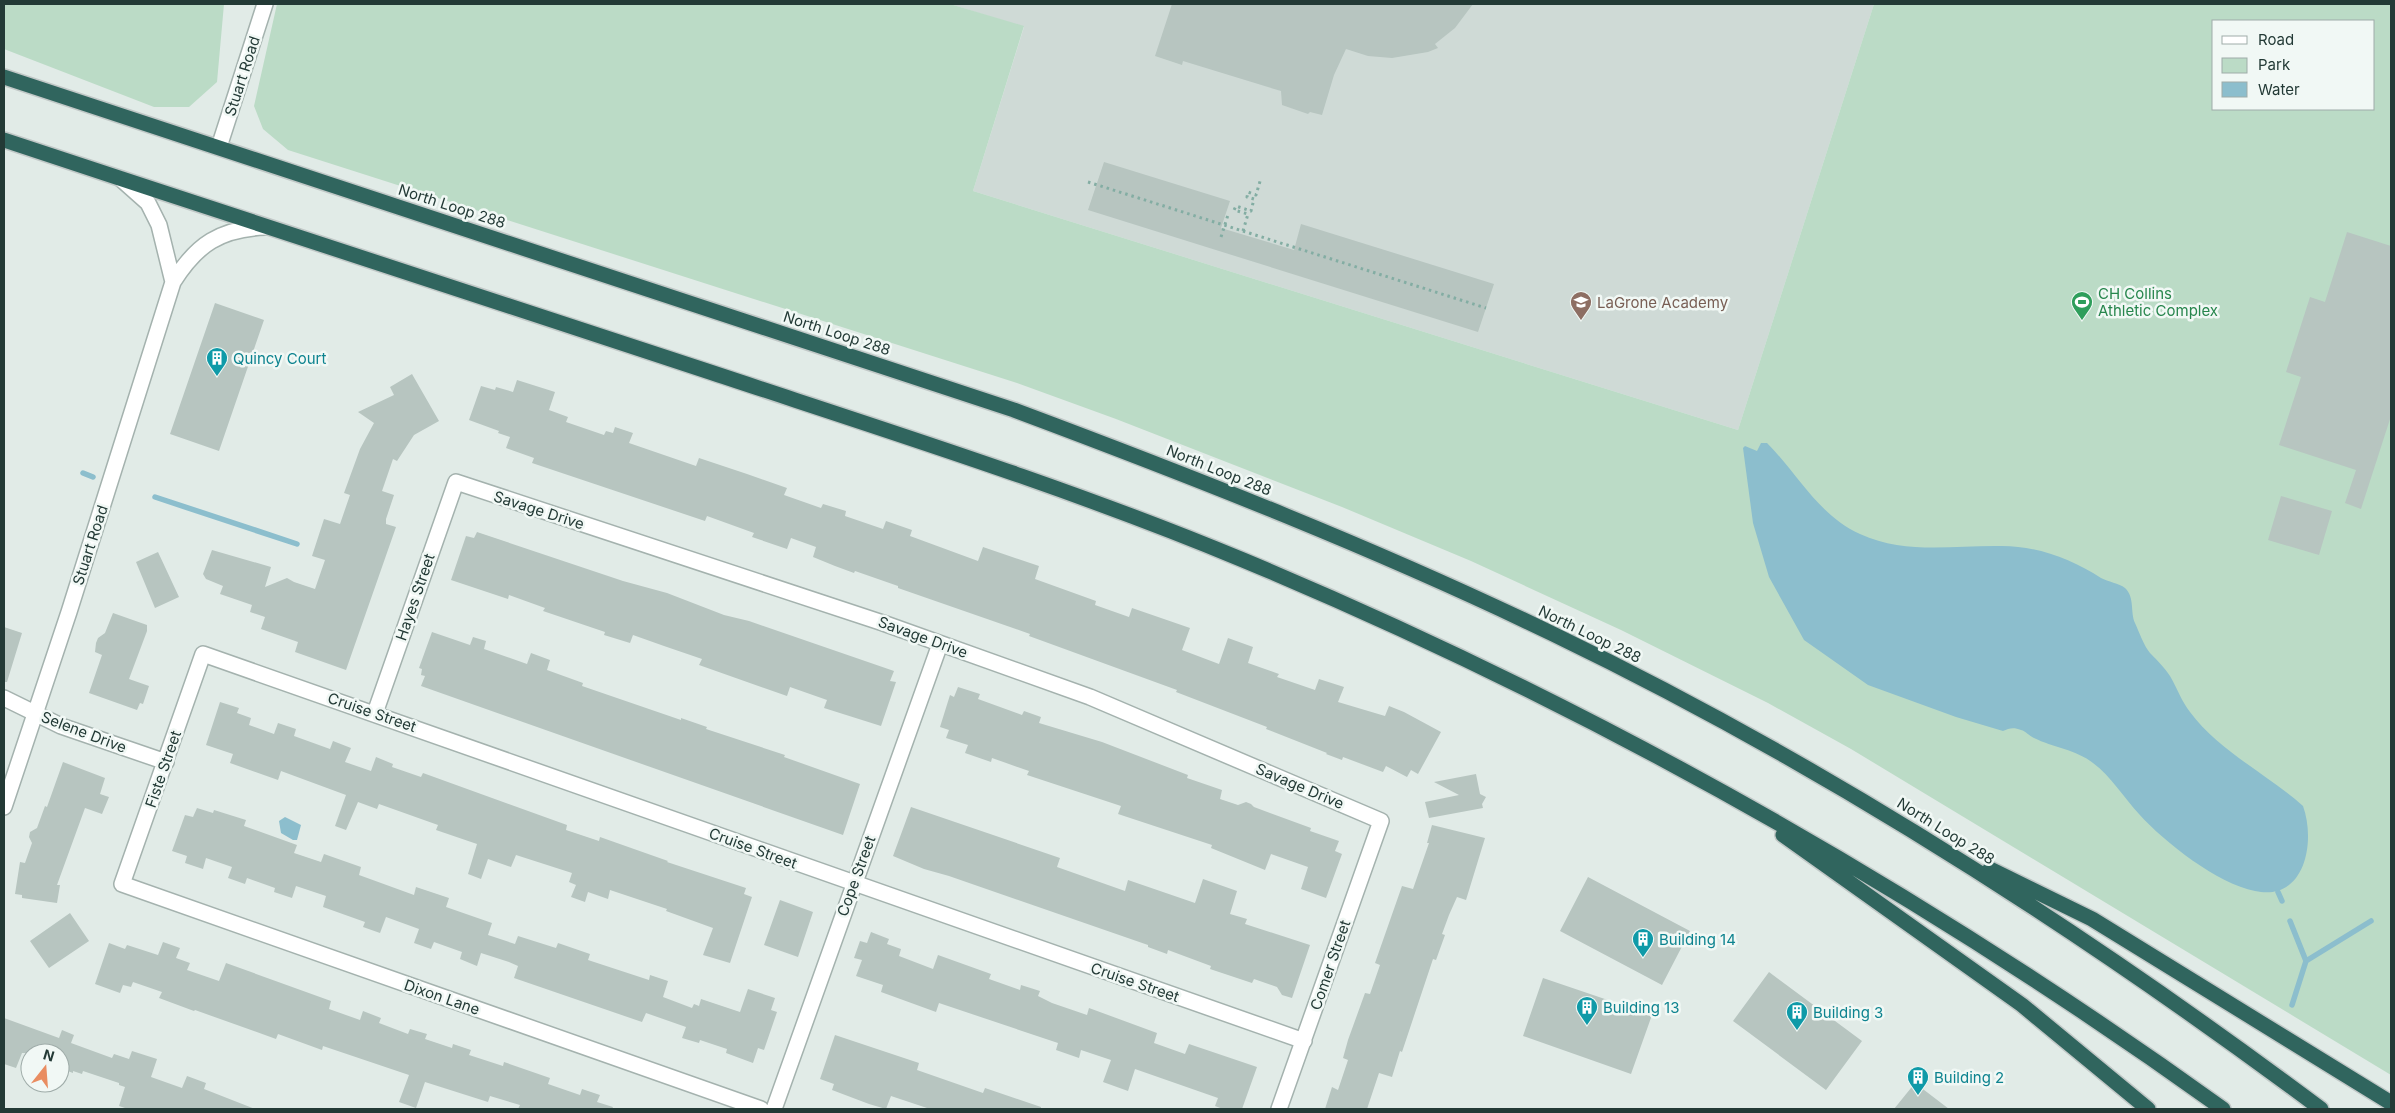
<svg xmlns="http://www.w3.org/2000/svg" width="2395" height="1113" font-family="Inter,sans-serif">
<rect width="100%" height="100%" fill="#e1ebe7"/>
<!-- built -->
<path fill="#cfdad6" d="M950,4H1874L1738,430L973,191L1024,27Z"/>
<!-- green -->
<path fill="#bbdbc6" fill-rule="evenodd" d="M4,4H224L217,82L189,107H154L4,49Z
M277,4H950L1024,26L973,191L1738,430L1874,4H2391V1075L1851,749L1768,703L1621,630L1471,561L1342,507L1116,419L1017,383L288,150L263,129L254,106ZM2214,21H2374V109H2214Z"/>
<!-- water -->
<path fill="#8cbecd" d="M1761,443H1767C1798,474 1818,515 1860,534C1906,555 1954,545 2002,546C2037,546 2072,559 2101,578C2108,582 2119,583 2125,588C2135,597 2130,612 2135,623C2139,632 2144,646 2150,653C2158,661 2164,667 2170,676C2177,688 2182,702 2190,712C2219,751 2267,774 2303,806C2316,842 2305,902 2255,891C2218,884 2164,842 2139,814C2124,798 2111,776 2093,763C2077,750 2052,747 2034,738C2029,736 2026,731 2021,730C2014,727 2009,728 2003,731L1956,717L1868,685L1804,640L1769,577L1753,523L1743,448L1745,446L1757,451Z
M285,817L301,825L297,840H293L281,833L279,821Z"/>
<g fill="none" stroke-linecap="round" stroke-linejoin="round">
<!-- stream -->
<path stroke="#8cbecd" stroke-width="5.5" d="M83,473L93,477
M155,497L297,544
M2278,892L2282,901
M2290,921L2306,961
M2292,1005L2306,961L2371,921"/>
</g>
<!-- building -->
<path fill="#b7c5c0" d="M1172,4H1473L1455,28L1435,44L1438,48L1428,52L1392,58L1368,56L1346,49L1334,75L1322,115L1310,112L1308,114L1282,105L1281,91L1183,61L1182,65L1155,56Z
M1104,162L1230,201L1221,228L1294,250L1301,224L1494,284L1478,332L1088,210Z
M2347,232L2391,246V416L2361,509L2345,503L2356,470L2279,445L2301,377L2286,372L2310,297L2325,302Z
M215,303L264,320L219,451L170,434Z
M412,374L439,421L414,435L397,461L393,459L382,491L394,495L386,519V524L396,527L346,670L295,652L298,642L261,629L265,617L250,612L252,605L220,594L223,586L206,579L203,574L212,550L271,567L265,587L287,578L294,582L315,589L325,560L312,556L324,519L340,524L350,495L344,493L360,449L374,423L358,412L394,395L390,387Z
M517,380L555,392L549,410L568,417L566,422L604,435L606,431L613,433L615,427L633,433L629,443L696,466L699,458L747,474L787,488L784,495L821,508L823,504L846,511L845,516L883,529L886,521L912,530L910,536L978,561L983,547L1039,566L1035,579L1096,601L1095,605L1129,617L1132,608L1190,628L1182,650L1219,664L1228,638L1253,647L1248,663L1279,674L1277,677L1315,690L1319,679L1344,687L1338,702L1385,716L1389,706L1404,712L1441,732L1418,774L1411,770L1407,777L1386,766L1383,772L1343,757L1342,760L1326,754L1327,753L1266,729L1267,727L1176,692L1177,690L1029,636L1030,634L898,588V586L855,571L854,573L835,566L813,557L816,547L791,538L787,549L752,537L754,533L707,516L705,521L532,463L534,458L506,448L510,437L498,433L499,431L469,420L481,386L495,390L496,387L513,392Z
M2281,496L2332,511L2319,555L2268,540Z
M477,532L623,581L667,593L724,615L749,621L894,671L890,681L896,682L881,726L824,708L827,700L790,687L787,696L699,665L702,659L664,646L633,635L630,643L604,635L605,632L543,611L545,608L509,595L508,599L451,580L466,536L474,538Z
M158,552L179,597L155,608L136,562Z
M113,613L147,625V631L129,679L149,686L143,704L140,703L137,710L89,693L102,655L95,652L96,643L98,638L105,633Z
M4,627L22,633L7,682H4Z
M432,632L470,645L473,637L486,641L484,649L527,664L531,653L550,660L547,670L583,683L582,686L681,720V718L707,727L706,729L785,755L784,757L860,784L843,835L421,686L425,676L421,675L422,669L419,668Z
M958,687L980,694L978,699L1022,715L1024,711L1041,717L1039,723L1102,742L1188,775L1187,778L1222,790L1220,799L1238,805L1246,802L1251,804L1254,807L1311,828L1310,831L1339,841L1335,851L1342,854L1326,898L1301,889L1308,867L1271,854L1265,870L1211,848L1212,845L1118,814L1121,806L1027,775L1029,771L992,758L991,762L965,753L968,745L946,738L949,730L940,727L950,695L954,697Z
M220,702L239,708L237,713L251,718L249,725L274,734L278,723L296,729L294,736L330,749L333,741L351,748L345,762L371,771L376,757L393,764L392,767L421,777L423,773L567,825L566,830L599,841L600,837L668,861L667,862L746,888L744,894L752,897L730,963L703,955L713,928L666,911L667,909L610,890L608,899L588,892L585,902L571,897L576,885L569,882L572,873L516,855L511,867L488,859L481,879L468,874L477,844L436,830L438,825L379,804L377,809L358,802L346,830L335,826L346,795L281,771L278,780L230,763L233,754L206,745Z
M63,762L105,778L100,794L109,797L102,814L85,808L57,885H60L57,903L22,898V895L15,894L20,862L25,863L32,843L29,837L30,832L37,828L45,806L47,807Z
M1476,774L1480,794L1486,797L1482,804L1483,808L1429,818L1425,802L1459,795L1434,782Z
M911,807L1060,858L1057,867L1125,891L1128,880L1195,903L1203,879L1237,891L1230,914L1247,919L1245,924L1310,945L1292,998L1282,995L1277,987L1254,979L1252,983L1210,969L1211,966L1168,950L1167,954L1148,947V945L949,876L924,869L893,856Z
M197,808L213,813L214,810L246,820L244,826L297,845L294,853L321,862L324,854L361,867L359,875L414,895L416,887L449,898L446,907L492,923L488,935L515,944L518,936L556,948L558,943L590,954L588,960L649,980L650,975L668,981L663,997L692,1008L694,1004L699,1006L701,999L740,1012L748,989L775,998L771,1010L777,1012L764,1050L758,1048L753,1063L726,1053L727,1049L700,1040L699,1043L682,1038L686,1027L646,1013L642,1022L514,978L518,966L509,962L481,953L477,966L460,959L462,952L434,942L431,949L414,943L419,929L386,917L380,933L363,927L365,922L323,907L326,896L296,886L292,898L274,892L275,888L247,878L245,884L228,878L232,867L206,858L203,869L185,863L187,856L172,851L185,815L193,817Z
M1432,825L1485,838L1466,900L1457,897L1449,915L1442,934L1445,935L1436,960L1433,959L1402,1052L1400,1051L1392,1077L1379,1073L1367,1109H1325L1332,1087L1338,1090L1348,1060L1343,1058L1348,1040L1365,993L1370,994L1380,965L1375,963L1402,886L1413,889L1429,843H1427Z
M1588,877L1690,931L1662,985L1560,931Z
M780,900L813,912L798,957L764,945Z
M70,913L89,941L49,968L30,941Z
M871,932L889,939L887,944L901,949L899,956L933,969L938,955L991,974L989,979L1020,990L1021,985L1040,991L1038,996L1052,1003L1087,1015L1089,1008L1157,1033L1154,1043L1185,1054L1189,1044L1257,1067L1242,1109H1223L1215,1106L1218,1098L1135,1069L1128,1091L1103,1082L1111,1060L1081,1050L1079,1058L1056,1050L1058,1043L939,1003L936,1012L881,992L883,985L856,976L862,960L854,958L860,941L867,943Z
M163,942L180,948L176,958L190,963L187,970L219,981L226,963L331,1001L329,1009L360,1020L363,1011L381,1018L379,1023L408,1034L410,1029L427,1034L425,1039L452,1048L453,1044L471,1050L469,1055L503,1066L504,1062L550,1078L548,1084L580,1095L582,1089L600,1095L597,1102L613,1107L612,1109H518L520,1105L490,1096L488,1102L425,1082L416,1108L399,1102L409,1075L323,1046L322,1050L278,1034L276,1039L195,1010L194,1011L159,998L162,992L133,982L131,987L123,985L120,993L95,984L109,943L125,949L127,945L158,955Z
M1769,972L1862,1041L1826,1090L1733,1021Z
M1543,978L1652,1015L1631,1074L1523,1036Z
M4,1018L59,1038L62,1030L74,1035L71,1043L112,1058L114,1054L129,1059L132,1051L157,1059L151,1077L182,1088L187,1076L206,1083L204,1089L255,1109H128L119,1106L125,1087L119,1085V1083L83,1071L82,1074L73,1071V1073L60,1068V1053H22L16,1068L4,1064Z
M835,1035L919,1063L917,1070L983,1093L985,1088L1041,1107V1109H930L891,1096L886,1109L869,1104L832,1090L834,1084L820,1079Z
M1915,1083L1949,1109H1894Z"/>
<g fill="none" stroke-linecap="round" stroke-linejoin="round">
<!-- minor casing -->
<g stroke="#a4b2ae" stroke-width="18">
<path id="minor" d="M219,147L265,4
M121,179L148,203L159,225L173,282
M4,698L61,726L166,762
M375,713L456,482L883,623L1090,697L1381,821L1279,1109
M4,807L69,612L173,282C197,244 220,229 265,227
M761,1109L122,884L203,654L1304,1041
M774,1109L940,644"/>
</g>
<!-- highway casing -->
<g stroke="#c1c8c7" stroke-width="18">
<path id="highway" d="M4,77L1014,410C1196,478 1377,549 1553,634C1825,765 2080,929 2321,1109
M4,140C240,218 476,295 713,373C891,432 1070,488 1243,560C1591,705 1918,890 2223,1109
M1783,835L2022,1005L2148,1109
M1990,869L2092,919L2391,1103"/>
</g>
<!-- path -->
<path stroke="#83ada3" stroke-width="3" stroke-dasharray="2.5 4" stroke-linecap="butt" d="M1088,182L1486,308
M1243,231L1248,214L1234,210L1236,206L1251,211L1254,199L1247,197L1248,192L1256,195L1261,178
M1221,237L1228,215"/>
<!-- minor -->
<use href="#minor" stroke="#fff" stroke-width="15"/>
<!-- highway -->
<use href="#highway" stroke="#30655e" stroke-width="15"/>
</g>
<!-- icons -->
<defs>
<g id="school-pin" transform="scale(1.125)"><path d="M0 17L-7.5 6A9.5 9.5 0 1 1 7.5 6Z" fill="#8d6e63" stroke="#f1f8f5"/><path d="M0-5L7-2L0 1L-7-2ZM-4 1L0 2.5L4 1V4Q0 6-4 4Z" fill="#fff"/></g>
<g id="stadium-pin" transform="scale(1.125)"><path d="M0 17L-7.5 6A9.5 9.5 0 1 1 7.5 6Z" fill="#2e9e5b" stroke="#f1f8f5"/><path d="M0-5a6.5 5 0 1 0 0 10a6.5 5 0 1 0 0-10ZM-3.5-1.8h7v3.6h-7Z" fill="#fff"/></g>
<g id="building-pin" transform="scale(1.125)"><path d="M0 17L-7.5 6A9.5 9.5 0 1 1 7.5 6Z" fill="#0f9aa8" stroke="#f1f8f5"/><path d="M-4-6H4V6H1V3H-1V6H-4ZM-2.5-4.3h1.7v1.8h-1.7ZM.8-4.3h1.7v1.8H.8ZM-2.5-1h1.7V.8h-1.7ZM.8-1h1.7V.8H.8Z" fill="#fff"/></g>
</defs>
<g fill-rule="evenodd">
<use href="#school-pin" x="1581" y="302"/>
<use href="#stadium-pin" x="2082" y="302"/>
<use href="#building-pin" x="217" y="358"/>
<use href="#building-pin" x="1643" y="939"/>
<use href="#building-pin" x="1587" y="1007"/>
<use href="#building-pin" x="1797" y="1012"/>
<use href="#building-pin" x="1918" y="1077"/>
</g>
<g text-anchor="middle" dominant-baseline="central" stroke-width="5" stroke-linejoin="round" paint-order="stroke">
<!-- street labels -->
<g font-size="15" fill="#233a36" stroke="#f1f8f5">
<text transform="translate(242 76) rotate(-72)">Stuart Road</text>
<text transform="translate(452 206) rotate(18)">North Loop 288</text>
<text transform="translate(837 333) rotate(18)">North Loop 288</text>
<text transform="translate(1219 470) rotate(22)">North Loop 288</text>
<text transform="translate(539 510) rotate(18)">Savage Drive</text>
<text transform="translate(90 545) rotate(-72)">Stuart Road</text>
<text transform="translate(415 597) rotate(-71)">Hayes Street</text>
<text transform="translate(1590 634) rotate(26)">North Loop 288</text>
<text transform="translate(923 637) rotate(20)">Savage Drive</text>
<text transform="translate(372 712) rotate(19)">Cruise Street</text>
<text transform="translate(84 732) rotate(21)">Selene Drive</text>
<text transform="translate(163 769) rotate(-71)">Fiste Street</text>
<text transform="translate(1300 786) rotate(23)">Savage Drive</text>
<text transform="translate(1946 831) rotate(32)">North Loop 288</text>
<text transform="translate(753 848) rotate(20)">Cruise Street</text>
<text transform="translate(856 876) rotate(-70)">Cope Street</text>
<text transform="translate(1330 965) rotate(-71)">Comer Street</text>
<text transform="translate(1135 982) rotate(19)">Cruise Street</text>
<text transform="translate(442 997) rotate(19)">Dixon Lane</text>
</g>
<!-- leisure labels -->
<g font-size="15" fill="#27864d" stroke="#f1f8f5" text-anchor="start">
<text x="2098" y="293">CH Collins<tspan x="2098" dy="17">Athletic Complex</tspan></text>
</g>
<!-- education labels -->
<g font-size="15" fill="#785e54" stroke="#f1f8f5" text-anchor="start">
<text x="1597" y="302">LaGrone Academy</text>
</g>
<!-- culture labels -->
<g font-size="15" fill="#0d838f" stroke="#f1f8f5" text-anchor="start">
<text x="233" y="358">Quincy Court</text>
<text x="1659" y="939">Building 14</text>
<text x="1603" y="1007">Building 13</text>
<text x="1813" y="1012">Building 3</text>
<text x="1934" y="1077">Building 2</text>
</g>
</g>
<!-- border -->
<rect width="2395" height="1113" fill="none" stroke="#233a36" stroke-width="10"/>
<!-- legend -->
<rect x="2212" y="20" width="162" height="90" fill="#f1f8f5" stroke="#9faca9"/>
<rect x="2222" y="36" width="25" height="8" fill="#ffffff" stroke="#9faca9"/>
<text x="2258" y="45" font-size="15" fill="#233a36">Road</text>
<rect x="2222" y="58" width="25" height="15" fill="#bbdbc6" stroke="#9faca9"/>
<text x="2258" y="70" font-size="15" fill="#233a36">Park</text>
<rect x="2222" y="82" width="25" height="15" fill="#8cbecd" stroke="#9faca9"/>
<text x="2258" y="95" font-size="15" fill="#233a36">Water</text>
<!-- north arrow -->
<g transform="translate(45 1068) rotate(17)"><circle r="24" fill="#f1f8f5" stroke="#9faca9"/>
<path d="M0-4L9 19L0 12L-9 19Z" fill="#e98d61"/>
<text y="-8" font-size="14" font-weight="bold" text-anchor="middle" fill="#233a36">N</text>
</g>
</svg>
